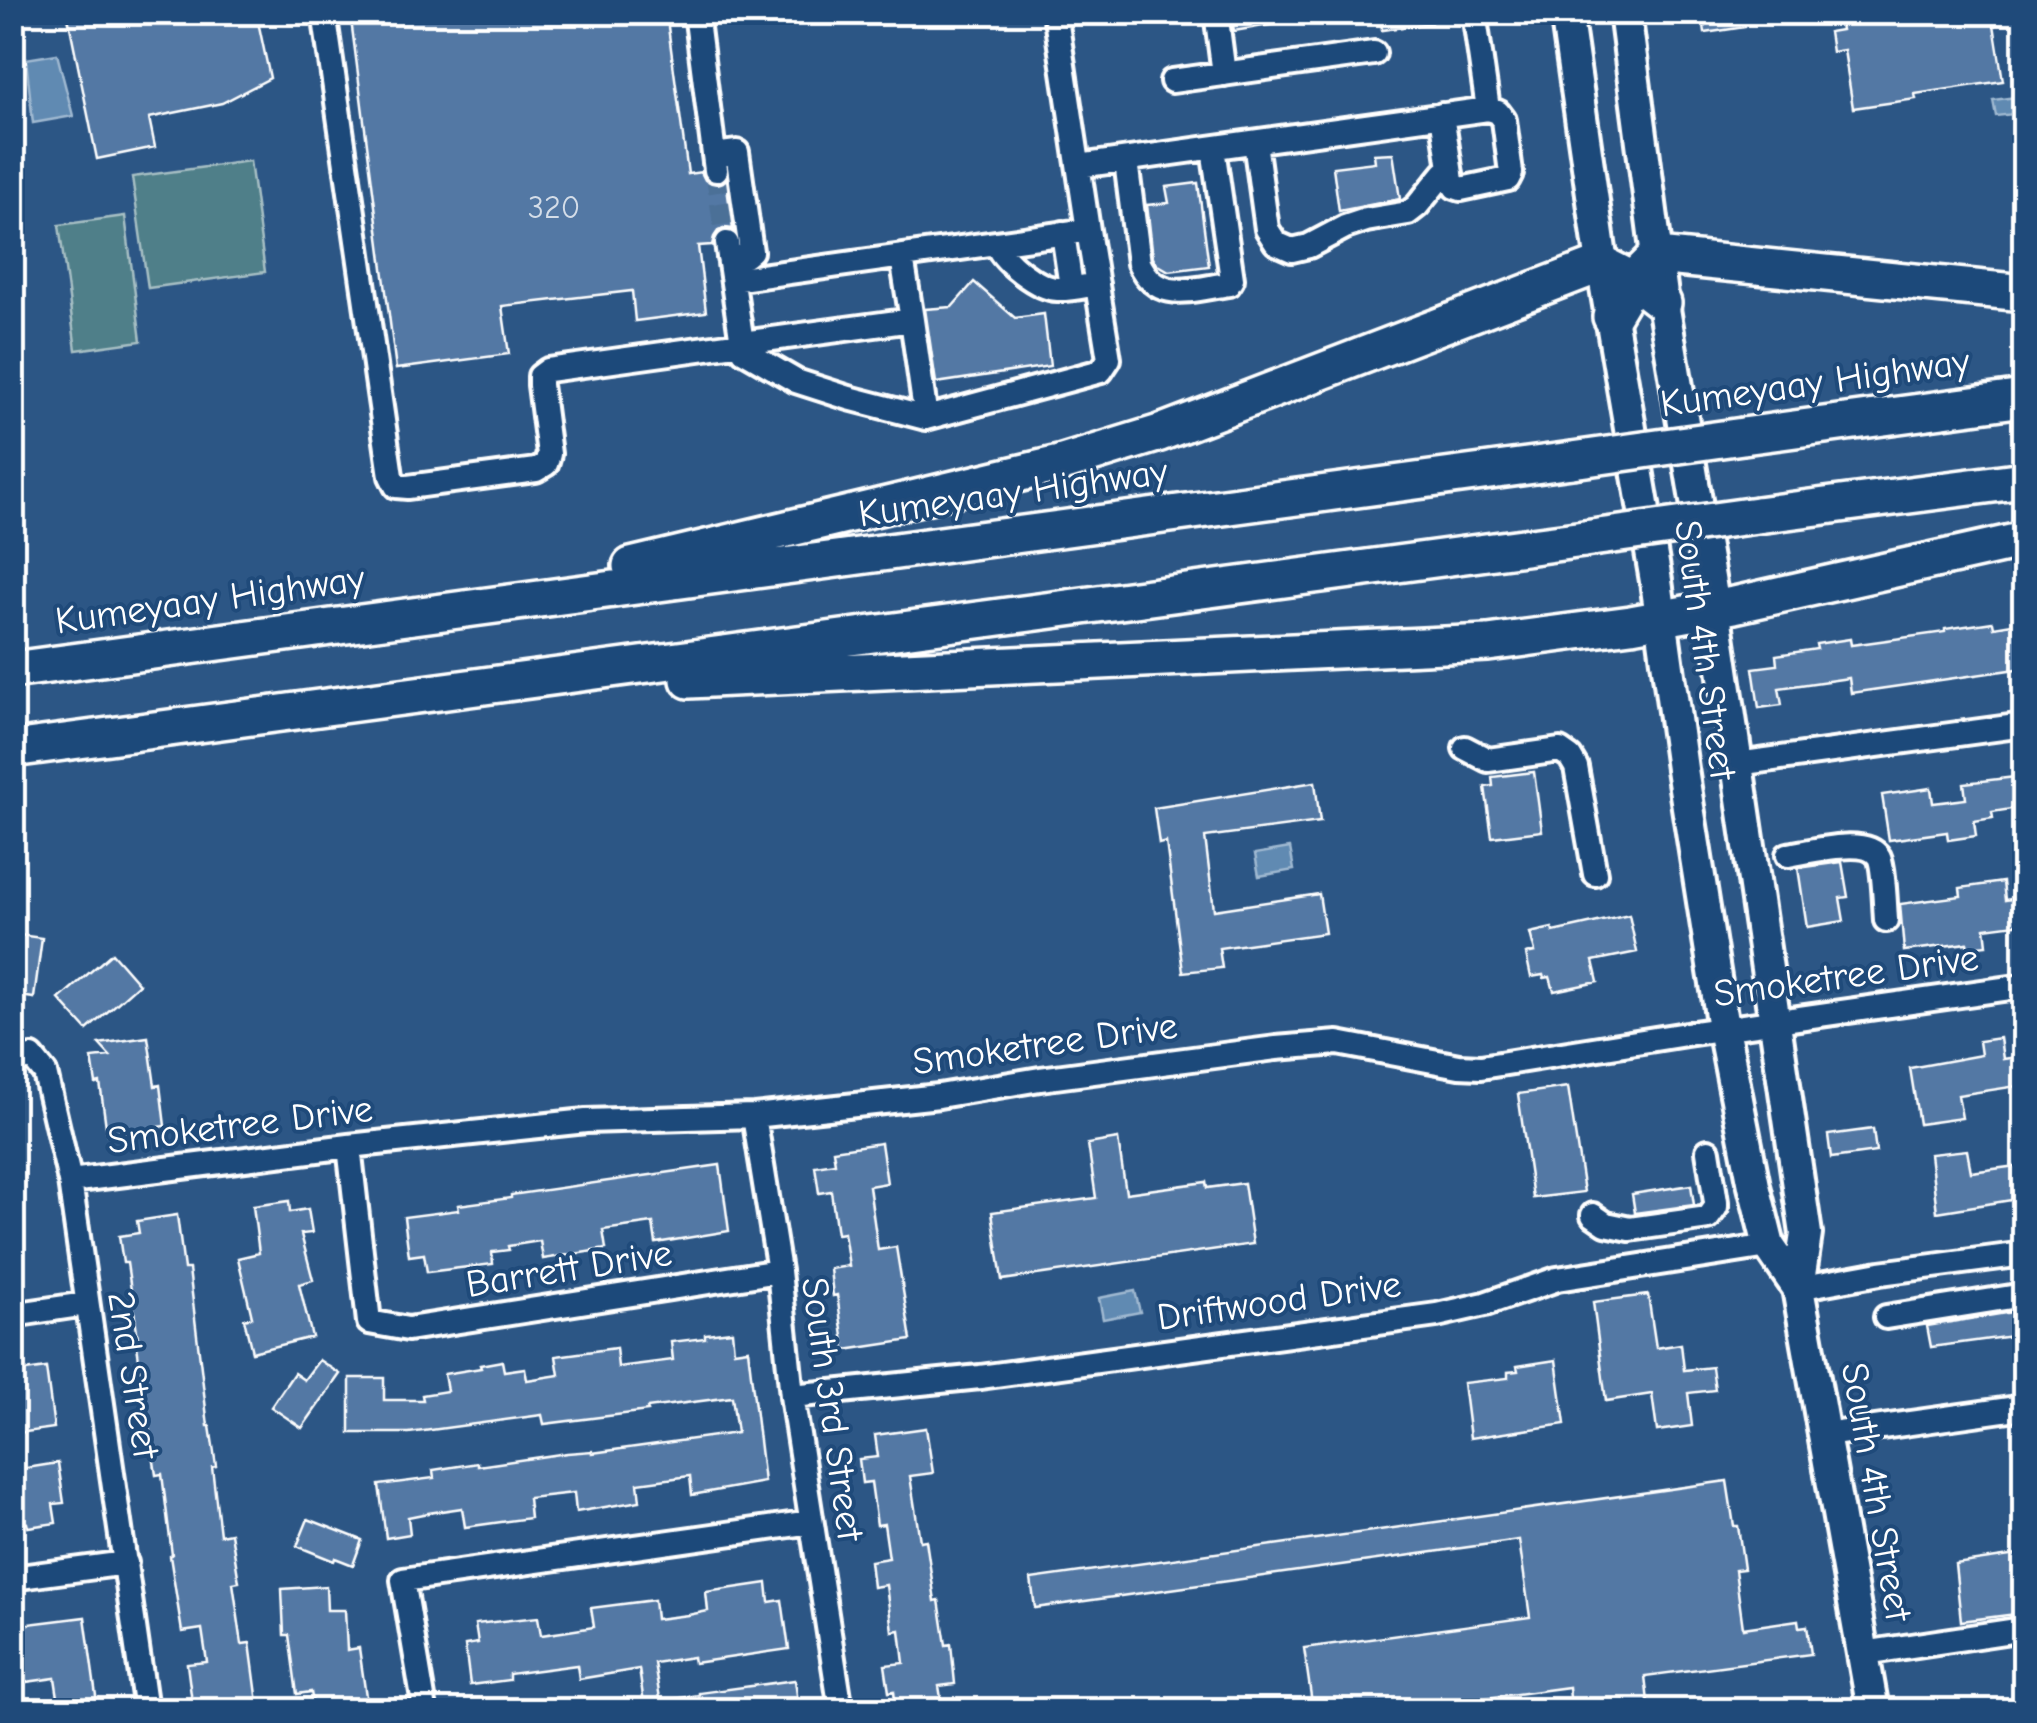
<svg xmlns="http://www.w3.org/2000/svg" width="2037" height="1723" font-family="'Comic Neue',sans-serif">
<rect width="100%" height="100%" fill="#2c5685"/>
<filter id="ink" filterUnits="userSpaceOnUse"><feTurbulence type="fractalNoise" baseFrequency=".01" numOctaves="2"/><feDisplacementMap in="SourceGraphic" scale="20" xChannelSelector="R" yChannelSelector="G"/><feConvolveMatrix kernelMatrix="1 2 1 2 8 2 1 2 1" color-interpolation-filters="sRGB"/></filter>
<g filter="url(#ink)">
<!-- green -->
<path fill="#4f7f89" stroke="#a7bfc4" stroke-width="2.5" d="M250,161L265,272L148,288L132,177Z
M125,216L141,341L76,350L59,225Z"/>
<!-- water -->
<path fill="#608ab2" stroke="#a0b9d1" stroke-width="2.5" d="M57,54L73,116L33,123L26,59Z
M2024,96V113L1996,116L1993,100Z
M1290,848L1294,870L1259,876L1255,854Z
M1135,1291L1140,1312L1103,1319L1099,1298Z"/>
<!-- building -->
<path fill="#5378a4" stroke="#fff" stroke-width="2.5" d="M67,12H256L270,78L222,103L149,118L155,147L97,159Z
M350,12H666L688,174L701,172L705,180L711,184L719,185L726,181L733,229L726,228L718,231L714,237L712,245L698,246L706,312L635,321L632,291L502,306L509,354L396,369Z
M1231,12H1286L1287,22L1234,31Z
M1380,12H1430L1431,23L1382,30Z
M1702,12H1743L1745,27L1705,33Z
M1838,12H1992L2003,81L1915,94L1916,99L1853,108L1844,50L1832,52L1829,32L1841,30Z
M1393,153L1400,199L1339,211L1333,167L1375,162L1374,154Z
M1198,183L1209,266L1169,271L1157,264L1153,258L1147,205L1169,203L1166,187Z
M974,282L1015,318L1044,314L1050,366L936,383L925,309L952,307Z
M1993,622L1994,627L2024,622V668L1851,693L1849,678L1779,688L1782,705L1759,708L1753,668L1777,665L1776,655L1817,649L1816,644L1850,639L1851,645L1945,632V629Z
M1534,772L1542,831L1492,837L1485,787L1493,786L1492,777Z
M2024,776V807L1992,812L1993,818L1974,821L1976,836L1948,840L1947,832L1889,840L1882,795L1931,788L1933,803L1966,799L1964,783Z
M1315,782L1320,822L1205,837L1214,910L1319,894L1325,933L1219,948L1222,968L1183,972L1166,842L1159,844L1154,808Z
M1842,862L1848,897L1840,898L1844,921L1807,927L1798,868Z
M2003,882L2005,900L2024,897V923L1985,928L1987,945L1968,947L1967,943L1904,951L1900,904L1961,896L1960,888Z
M1629,915L1637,952L1593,961L1598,982L1554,991L1550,977L1544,978L1543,975L1531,977L1526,954L1535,952L1530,933L1552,928L1553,932Z
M12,934L42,938L34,998L12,995Z
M112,953L139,984L87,1030L59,999Z
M148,1037L155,1086L160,1085L165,1126L107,1134L100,1083L96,1084L92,1058L110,1056L99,1044Z
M2000,1038L2003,1059L2024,1056V1085L1958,1095L1962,1118L1919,1124L1910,1068L1981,1055L1979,1041Z
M1568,1087L1584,1192L1533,1198L1518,1094Z
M1873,1129L1876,1152L1831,1158L1828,1135Z
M1118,1139L1126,1193L1206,1182L1207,1188L1244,1183L1253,1244L1002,1280L992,1212L1096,1198L1088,1144Z
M881,1143L887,1183L869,1186L878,1250L896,1247L911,1340L845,1350L837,1295L833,1296L830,1269L849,1266L844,1233L837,1234L831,1191L819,1193L815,1166L835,1163L833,1150Z
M1967,1150L1971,1172L2024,1165V1198L1937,1212L1930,1154Z
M720,1165L729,1231L656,1243L653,1223L603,1230L606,1249L543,1259L540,1241L508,1246L509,1250L492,1252L493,1264L427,1272L424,1254L409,1256L404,1217L459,1210L458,1205L511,1198V1195Z
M1691,1185L1694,1205L1635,1213L1632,1194Z
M289,1201L290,1212L308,1209L312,1233L301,1234L313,1280L299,1284L312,1337L252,1352L244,1319L252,1317L238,1258L259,1253L253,1206Z
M177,1215L184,1269H189L208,1426H210L216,1466L212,1467L220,1535L231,1533L239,1582L233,1583L242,1644L250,1643L259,1710H193L187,1664L207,1662L202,1629L182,1632L170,1556L172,1555L162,1474L156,1475L136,1339L138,1338L127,1263H123L119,1236L139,1233L137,1221Z
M1648,1295L1656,1348L1681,1344L1684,1370L1712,1367L1715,1390L1688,1393L1692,1426L1657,1431L1652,1394L1606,1401L1593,1302Z
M2024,1310V1326L2020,1327V1335L1931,1347L1927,1326Z
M732,1331L734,1351L748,1349L764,1482L692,1495L690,1476L638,1483L640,1501L576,1512L574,1493L528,1498L530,1518L465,1527L462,1508L428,1513L408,1517L410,1534L386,1538L379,1485L434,1478L433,1470L478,1463V1466L567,1453L592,1451V1453L737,1433L732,1397L647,1408L648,1411L544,1424L542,1415L409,1433H350V1378H384V1400H423L422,1395L447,1391L444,1374L481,1368L480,1365L502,1361L504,1371L525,1368L527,1380L559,1375L556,1356L616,1348L618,1367L673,1360L671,1342L705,1338V1334Z
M319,1360L340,1374L302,1428L271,1407L294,1373L304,1380Z
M1556,1360L1565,1424L1470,1438L1463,1383L1508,1378V1372L1518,1371L1517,1366Z
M46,1368L54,1428L18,1433L12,1394V1373Z
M926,1428L933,1473L910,1476L920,1541L926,1540L935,1601L939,1600L946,1645L951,1644L955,1684L939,1686L943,1710H896L894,1691L889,1692L885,1665L904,1663L900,1630L892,1631L886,1585L873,1587L870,1561L889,1558L884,1524L877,1525L871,1482L862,1483L859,1459L878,1457L875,1435Z
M58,1463L64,1503L53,1504L56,1523L28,1527L27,1523L12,1525V1499L24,1497L20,1469Z
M1727,1481L1734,1526H1738L1744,1569L1735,1570L1743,1628L1798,1620L1799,1627L1807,1626L1811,1654L1645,1676L1649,1710H1571L1569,1687L1398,1710H1313L1304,1648L1530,1617L1519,1540L1035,1608L1031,1579Z
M308,1519L362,1540L353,1565L335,1558L334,1561L297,1546Z
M2024,1554V1613L1961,1621L1955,1564Z
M767,1583L769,1602L782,1600L789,1649L694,1663L693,1657L654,1663L662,1710H645L639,1669L579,1679L577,1665L509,1674V1680L470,1685L465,1645L478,1643L475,1624L538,1617L541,1635L562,1632L594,1627L591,1608L654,1600L656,1619L688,1615L708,1611L706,1592Z
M326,1586L327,1610H345L347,1650L359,1648L368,1710H314L311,1692L297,1694L289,1635H284L282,1589Z
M85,1617L98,1710H60L55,1678L12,1684V1626Z
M795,1680L799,1710H663V1701L699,1695V1693Z"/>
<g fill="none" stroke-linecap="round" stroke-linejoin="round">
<!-- minor-tunnel -->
<path stroke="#4c6f97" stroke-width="22" stroke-dasharray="22 11" stroke-linecap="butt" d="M716,170L727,243"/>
<!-- minor casing -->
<g stroke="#fff" stroke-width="30">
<path id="minor" d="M324,12L391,476L396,486L408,487L536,470L546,464L549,454L540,385V376L548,370L742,343L727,243
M696,12L716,170
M1216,12L1224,74
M1474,12L1488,109
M1172,81L1374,53
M1255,142L1267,229L1276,243L1292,250L1309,246L1345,227L1366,220L1408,213L1417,206L1444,173H1451
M714,155L737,152L751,251L745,256L729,258
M1126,161L1139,263C1158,304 1191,289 1229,284L1232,279L1213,148
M1079,166L1488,109L1498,112L1504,120L1511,173L1508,179L1461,189L1455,187L1452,181L1442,115
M1063,233L1071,287
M996,243C1001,260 1038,289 1057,289C1070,290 1084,286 1097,284
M902,257L912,320L742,343L744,351L796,381L849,398L926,418L1101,371L1109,359L1088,230
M733,280L1088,230L1055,12
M912,320L926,418
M1465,748L1488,760L1560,750L1570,757L1576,767L1595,874
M1737,764L2024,725
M1788,855C1808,852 1867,836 1879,857C1884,867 1885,907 1886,920
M12,1060L32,1057L45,1073L70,1181L146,1710
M754,1116L779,1271L792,1396L841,1710
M349,1146L369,1322L408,1329L779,1271
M70,1181L349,1146L586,1121L754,1116L939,1096L1040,1079L1276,1048L1338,1043L1459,1066L1481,1067L1686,1034L2024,986
M1593,1215L1606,1224L1630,1229L1708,1218L1716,1207V1202L1708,1151
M1798,1288L1880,1273L2024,1254
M12,1315L86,1304
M1886,1317L2024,1295
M792,1396L980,1377L1437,1315L1485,1304L1557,1279L1769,1246
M1825,1435L2024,1407
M12,1578L126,1563
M1864,1653L2024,1629
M425,1710L403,1580L811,1522"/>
</g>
<!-- major casing -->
<g stroke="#fff" stroke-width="38">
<path id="major" d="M1566,12L1602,264L1656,581L1682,769L1723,1028L1754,1186L1769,1246L1798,1288
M1625,12L1663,303L1714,608L1806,1234L1798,1288L1873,1710"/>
</g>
<!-- highway casing -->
<g stroke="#fff" stroke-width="42">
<path id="highway" d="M1611,317L1633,280L1657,256L2024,293
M1743,436L2024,398
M1757,515L2024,480
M631,566L1059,464L1160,433L1602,264L1633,280L1663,303
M12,670L1572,460
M689,680L1488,643L1631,624L1734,605L2024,540
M12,749L1584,539"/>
</g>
<!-- minor -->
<use href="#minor" stroke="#1f4a7a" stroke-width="22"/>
<!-- major -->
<use href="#major" stroke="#1f4a7a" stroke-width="30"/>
<!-- highway -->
<use href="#highway" stroke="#1f4a7a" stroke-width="35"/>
<!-- highway-bridge casing -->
<g stroke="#fff" stroke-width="42" stroke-linecap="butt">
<path id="highway-bridge" d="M1572,460L1743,436
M1584,539L1757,515"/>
</g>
<!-- highway-bridge -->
<use href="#highway-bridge" stroke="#1f4a7a" stroke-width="35"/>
</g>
</g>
<g text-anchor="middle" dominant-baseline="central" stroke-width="8" stroke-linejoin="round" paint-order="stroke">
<!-- number labels -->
<g font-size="32" fill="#d4dde8">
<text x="554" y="207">320</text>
</g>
<!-- street labels -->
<g font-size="38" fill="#fff" stroke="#1f4a7a">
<text transform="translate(1815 383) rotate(-8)">Kumeyaay Highway</text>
<text transform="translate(1013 493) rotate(-8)">Kumeyaay Highway</text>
<text transform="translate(210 600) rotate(-8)">Kumeyaay Highway</text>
<text transform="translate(1705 650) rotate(82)">South 4th Street</text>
<text transform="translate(1846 976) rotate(-8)">Smoketree Drive</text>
<text transform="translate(1045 1044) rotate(-8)">Smoketree Drive</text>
<text transform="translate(240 1125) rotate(-7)">Smoketree Drive</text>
<text transform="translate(569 1269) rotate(-9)">Barrett Drive</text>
<text transform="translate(1279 1301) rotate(-8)">Driftwood Drive</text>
<text transform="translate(133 1375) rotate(81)">2nd Street</text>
<text transform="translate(832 1409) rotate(82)">South 3rd Street</text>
<text transform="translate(1876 1492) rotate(80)">South 4th Street</text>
</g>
</g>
<!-- margin -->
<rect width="2037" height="1723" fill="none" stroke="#1f4a7a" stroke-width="50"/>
<rect x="25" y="25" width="1987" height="1673" fill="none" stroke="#fff" stroke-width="4" filter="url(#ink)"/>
</svg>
